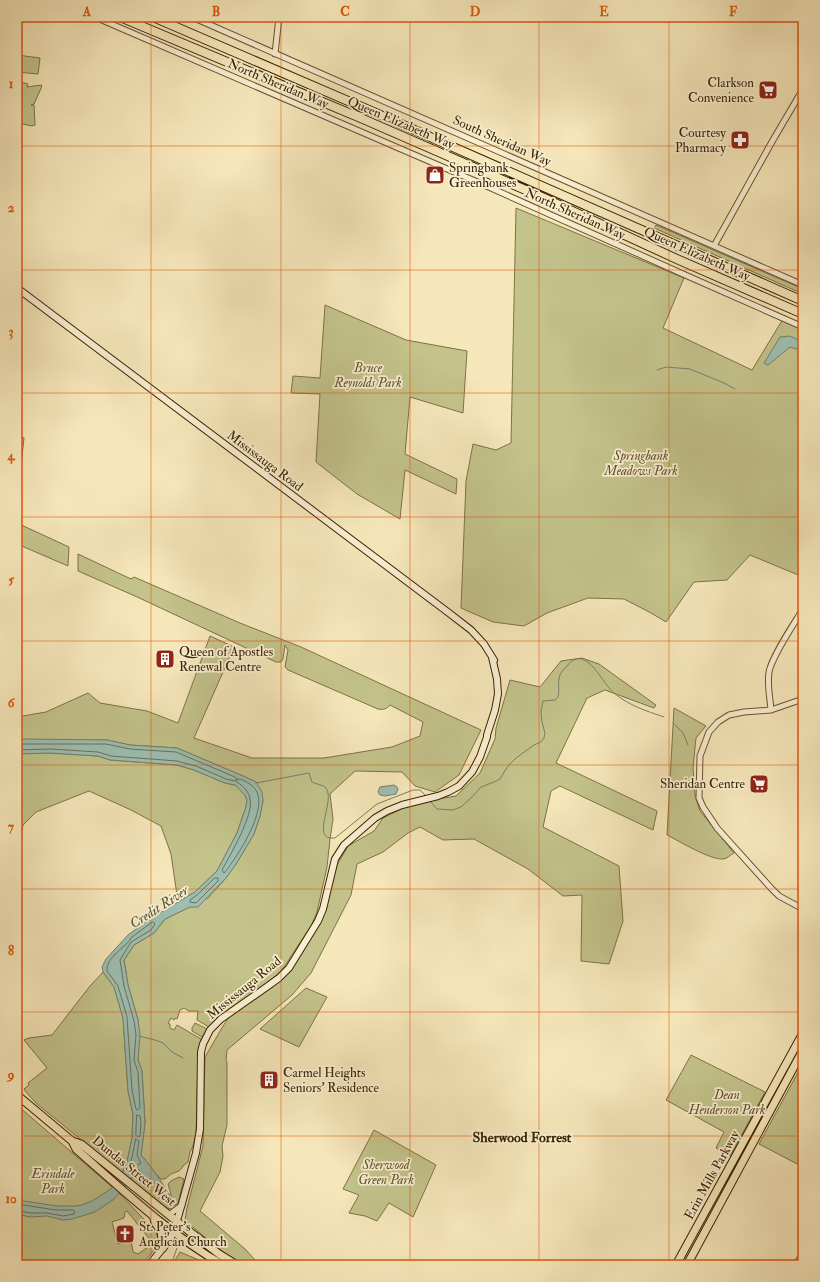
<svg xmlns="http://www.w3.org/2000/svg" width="820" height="1282" font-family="'IM FELL Double Pica',serif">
<rect width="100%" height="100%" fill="#f6e7ba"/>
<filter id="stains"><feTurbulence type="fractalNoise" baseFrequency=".005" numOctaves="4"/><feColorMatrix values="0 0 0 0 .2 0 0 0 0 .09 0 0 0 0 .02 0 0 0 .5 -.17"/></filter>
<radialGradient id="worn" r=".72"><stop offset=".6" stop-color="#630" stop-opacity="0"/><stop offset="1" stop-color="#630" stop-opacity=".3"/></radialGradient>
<!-- green -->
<path fill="#c3c38b" stroke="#7e7246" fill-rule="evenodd" d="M17,55L40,58L38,74L17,72Z
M17,81L28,84L27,87L41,85L42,86L34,104L31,105H34L35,125L32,126L17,123Z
M516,208L684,278L663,328L752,370L783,319L803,329V577L750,555L727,580L694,582L666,622L651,613L624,599L588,598L547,613L524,626L493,622L461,608L466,481L473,444L496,450L511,443Z
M656,225L803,289V294L654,228Z
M325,305L406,340L467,351L463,413L410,397L405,454L457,479L456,494L405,470L400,519L357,494L316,462L320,394L291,393L293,376L320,378Z
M17,436L24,438L17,502Z
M17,523L69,547L68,566L17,544Z
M78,554L131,579L134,577L240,623L301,647L481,730L459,775L435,792L415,786L402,772L355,771L330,794L333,819L330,839L327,867L317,912L311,926L286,964L281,971L273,978L217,1019L209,1027L197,1020L198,1011H189L184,1008L180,1010L177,1019L175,1018L174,1020L171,1018L168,1023L170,1024V1028L174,1030L177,1025L201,1039L198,1054L196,1133L193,1146L190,1152L188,1162L183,1166L182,1168L179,1171L171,1174L165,1179H161C154,1173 148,1163 141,1155L145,1123L142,1071L138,1060V1020L128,985L124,960L134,945L154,933L165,919L208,898L226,878L236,864L254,834L260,816L263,800L256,782L243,776L177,748L130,745L107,740H17V717L46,712L88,693L100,703L147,711L178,723L210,636L234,647L194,738L252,758H324L392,747L420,736L423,722L390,705C387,709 383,710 378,709L288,670L285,667L288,650L285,645L283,659L281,662H276L135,596L78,571Z
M582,658L599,664L656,705L654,708L605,690L587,698L556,763L657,811L653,830L560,786L551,791L543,827L619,866L623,921L609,964L581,961L582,895L563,896L528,869L474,839L443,840L420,827L408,833L383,852L357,864L351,895L311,973L292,995L227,1050L226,1061L227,1062V1125L222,1146L223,1156L220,1172L200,1211L245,1249L256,1261L253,1265C234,1265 203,1235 188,1223L185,1220L187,1208L203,1146L205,1057L223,1026L231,1014L273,987L294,965L322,915L337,865L348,846L374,831L383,818L413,803L456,796L480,773L495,739L496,728L510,680L540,687L561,661Z
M674,708L706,726L696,738L693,768L695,795L700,811L734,853C730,855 727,859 723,859C710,860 679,841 667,835Z
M20,753H50L98,756L110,760L177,765L194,770L225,783L235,785L240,789L245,795L247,800L246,807L237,833L217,871L195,892L178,902L171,854L161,826L131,810L89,791L36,812L23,825L20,844H17V754Z
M103,972L114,987L123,1018L128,1091L133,1114L132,1138L127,1162L122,1173L37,1104L26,1092L24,1089L29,1085L28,1083L47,1068L24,1040L29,1038L52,1035L90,986Z
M306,988L327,997L299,1047L260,1029Z
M195,1023L207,1029L202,1037L192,1031V1028Z
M691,1055L765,1092L730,1156L716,1148L724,1132L666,1100Z
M803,1063V1167L759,1144Z
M18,1106L119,1193L156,1232L158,1238V1245L142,1265H17V1107ZM127,1211L152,1242V1244L138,1254L133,1252L131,1240L118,1244L112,1222L124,1218L125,1212Z
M374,1130L436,1165L413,1217L389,1203L377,1221L365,1216L349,1213L359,1195L343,1189Z
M137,1167L148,1179L158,1185L173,1209L167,1208L131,1180Z
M179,1177L184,1179L178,1203L176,1206L173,1202L168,1184L171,1181Z
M180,1252L206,1263L205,1265H172Z"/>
<!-- water -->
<path fill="#9dbfb2" stroke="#75806b" d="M790,336L803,342V351L790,347L768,365L764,363L780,337Z
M25,739L107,740L130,745L177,748L243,776L256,782L262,792L263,800L260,816L254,834L236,864L226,878L198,907H190L165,919L154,933L134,945L124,960L128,985L138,1020L140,1036L138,1060L142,1071L145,1123L141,1155C155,1171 166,1188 176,1206L173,1209L158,1185L148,1179L137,1168L131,1180L119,1193L113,1200L95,1212L72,1219L63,1220L47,1216L30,1217L17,1214V1200L57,1206H75L82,1205L92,1201L111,1189L124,1170L127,1162L132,1138L133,1114L128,1091L123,1018L114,987L103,972L102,967L106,959L128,935L148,920L195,892L217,871L237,833L246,807L247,800L245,795L235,785L225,783L194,770L177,765L110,760L98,756L50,753L17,754V740Z
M394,785L397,787L398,789L396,794L385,796L380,795L378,792L380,787Z"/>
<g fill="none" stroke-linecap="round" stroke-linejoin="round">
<!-- shore -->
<path stroke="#6a7059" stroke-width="1" d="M17,744H106L130,749L176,752L235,777L237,779L235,781L226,779L196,766L177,761L111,756L98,752L51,749L17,750
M237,779C242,779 247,782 251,785C275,801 237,857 225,872L224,873L222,870C230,855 254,815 250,799C249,791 243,786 237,782Z
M215,878H218V881L196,903L190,902V900L197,895Z
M153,922L155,924L151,930L131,942L120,960L124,986L134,1021L136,1035L134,1060L138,1072L140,1108L137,1110L136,1109L132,1090L127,1017L118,986L107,971C106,956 126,948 131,938Z
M137,1115L140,1116L141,1123L140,1136L138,1137L136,1135Z
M136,1139L139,1141L137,1155L141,1163L140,1164L133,1166L131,1164Z
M17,1204L56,1210H73L75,1212L74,1214L63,1216L47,1213H31L17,1211"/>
<!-- stream -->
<path stroke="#75806b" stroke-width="1" d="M657,370L666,367L690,369L724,383L735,389
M673,723L683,733L688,745
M256,783L309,773L312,782C315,784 324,785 326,788C336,801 309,841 335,838L377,804L413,790H420L427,797
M430,801L437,809L453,810L461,807L472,797L481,787L494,782L500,779L508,766L516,758L534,745L541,742L544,738L545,733L542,722L541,712L543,701L555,700L558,697C560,690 557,682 560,675C561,672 565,668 567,666C586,642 602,684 614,693C628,705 646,711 664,717
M139,1036L155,1040L163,1043L172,1052L183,1058
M171,1265L177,1248"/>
<!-- tertiary casing -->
<g stroke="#68522e" stroke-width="7">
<path id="tertiary" d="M95,17L482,184L692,278L803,327
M192,17L803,285
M275,54L279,17
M714,246L773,140L803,89
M803,699L771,710L744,712L729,715L718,722L709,732L700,756L699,798L703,807L717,828L771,888L779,896L803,909
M771,710C770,697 767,685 769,672C772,656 794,624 803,609
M169,1215L182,1205
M796,1265L803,1253"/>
</g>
<!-- secondary casing -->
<g stroke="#382100" stroke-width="8">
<path id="secondary" d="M17,288L449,613L471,630L484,644L494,660
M149,1265L168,1242L171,1237L179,1214L196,1153L200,1129L201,1052L203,1044L210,1030L221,1019L268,986L279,978L289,968L318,921L323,909L335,859L344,845L375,818L387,811L402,805L438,796L448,792L459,786L472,772L480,757L487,737V735L495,710L498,694L497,679L492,657"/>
</g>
<!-- primary casing -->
<g stroke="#382100" stroke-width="9">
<path id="primary" d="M17,1095L72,1141L81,1144L185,1228L219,1254L237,1265
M72,1141L76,1149C123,1190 169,1234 223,1265
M154,1219L155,1223L161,1231L163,1248
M676,1265L803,1033
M687,1265L803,1050"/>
</g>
<!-- motorway casing -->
<g stroke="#382100" stroke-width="10">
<path id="motorway" d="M120,17L363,119L544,198L679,260L803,314
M153,17L369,110L803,301"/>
</g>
<!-- tertiary -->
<use href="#tertiary" stroke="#f9efd2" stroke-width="5"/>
<!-- secondary -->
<use href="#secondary" stroke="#f9efd2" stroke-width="6"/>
<!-- primary -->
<use href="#primary" stroke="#f6e7ba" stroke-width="7"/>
<!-- motorway -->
<use href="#motorway" stroke="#f6e7ba" stroke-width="8"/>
</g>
<!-- grid -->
<path fill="none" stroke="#df560b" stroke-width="1" stroke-opacity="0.55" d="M151,17V1265M281,17V1265M410,17V1265M539,17V1265M669,17V1265M17,146H803M17,270H803M17,393H803M17,517H803M17,641H803M17,765H803M17,889H803M17,1012H803M17,1136H803"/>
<!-- icons -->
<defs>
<g id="supermarket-square" transform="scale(1)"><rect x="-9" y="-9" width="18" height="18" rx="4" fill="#8f2418" stroke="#f9efd2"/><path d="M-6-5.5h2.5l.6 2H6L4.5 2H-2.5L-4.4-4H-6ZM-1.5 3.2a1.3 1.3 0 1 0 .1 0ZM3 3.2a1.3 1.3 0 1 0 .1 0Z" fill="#fff"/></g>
<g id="pharmacy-square" transform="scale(1)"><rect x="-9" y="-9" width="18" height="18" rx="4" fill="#8f2418" stroke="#f9efd2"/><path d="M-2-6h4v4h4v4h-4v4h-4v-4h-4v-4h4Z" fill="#fff"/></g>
<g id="shop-square" transform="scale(1)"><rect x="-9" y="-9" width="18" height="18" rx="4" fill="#8f2418" stroke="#f9efd2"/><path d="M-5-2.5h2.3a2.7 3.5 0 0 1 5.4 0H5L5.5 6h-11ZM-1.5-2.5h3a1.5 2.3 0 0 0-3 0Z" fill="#fff"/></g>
<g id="building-square" transform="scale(1)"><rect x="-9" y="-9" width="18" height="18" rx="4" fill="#8f2418" stroke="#f9efd2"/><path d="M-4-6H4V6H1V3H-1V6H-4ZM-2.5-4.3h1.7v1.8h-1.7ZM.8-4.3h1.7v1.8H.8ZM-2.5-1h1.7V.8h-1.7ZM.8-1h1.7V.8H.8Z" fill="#fff"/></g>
<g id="church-square" transform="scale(1)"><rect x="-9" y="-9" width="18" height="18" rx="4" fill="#8f2418" stroke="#f9efd2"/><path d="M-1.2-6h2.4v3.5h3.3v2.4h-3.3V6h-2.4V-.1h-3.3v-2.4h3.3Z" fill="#fff"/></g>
</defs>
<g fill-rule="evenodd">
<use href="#supermarket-square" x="768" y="90"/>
<use href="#pharmacy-square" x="740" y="140"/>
<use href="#shop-square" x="435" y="175"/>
<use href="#building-square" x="165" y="659"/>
<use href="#supermarket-square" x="759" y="784"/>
<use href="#building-square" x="269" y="1080"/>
<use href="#church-square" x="125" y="1234"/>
</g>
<g text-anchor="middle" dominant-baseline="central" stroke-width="3.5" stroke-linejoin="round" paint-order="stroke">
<!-- poi labels -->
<g font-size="13" fill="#382100" stroke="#f9efd2" text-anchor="start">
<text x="754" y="83" text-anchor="end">Clarkson<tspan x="754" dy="15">Convenience</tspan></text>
<text x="726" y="133" text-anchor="end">Courtesy<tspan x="726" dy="15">Pharmacy</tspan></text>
<text x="449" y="168">Springbank<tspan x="449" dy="15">Greenhouses</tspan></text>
<text x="179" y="652">Queen of Apostles<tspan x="179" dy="15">Renewal Centre</tspan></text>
<text x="745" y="784" text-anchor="end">Sheridan Centre</text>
<text x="283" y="1073">Carmel Heights<tspan x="283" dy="15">Seniors' Residence</tspan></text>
<text x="139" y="1227">St. Peter's<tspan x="139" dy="15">Anglican Church</tspan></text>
</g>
<!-- street labels -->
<g font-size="13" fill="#382100" stroke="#f9efd2">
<text transform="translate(278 84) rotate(23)">North Sheridan Way</text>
<text transform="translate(401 123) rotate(23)">Queen Elizabeth Way</text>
<text transform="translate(502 141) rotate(24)">South Sheridan Way</text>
<text transform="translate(575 214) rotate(24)">North Sheridan Way</text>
<text transform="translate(697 254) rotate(24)">Queen Elizabeth Way</text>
<text transform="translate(265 461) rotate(37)">Mississauga Road</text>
<text transform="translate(244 988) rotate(-39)">Mississauga Road</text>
<text transform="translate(134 1171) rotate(39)">Dundas Street West</text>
<text transform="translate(712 1175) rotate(-61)">Erin Mills Parkway</text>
</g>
<!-- park labels -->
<g font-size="13" font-style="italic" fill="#62522a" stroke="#f9efd2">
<text x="368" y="368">Bruce<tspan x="368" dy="15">Reynolds Park</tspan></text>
<text x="641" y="456">Springbank<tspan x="641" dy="15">Meadows Park</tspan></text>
<text x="727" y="1095">Dean<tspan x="727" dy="15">Henderson Park</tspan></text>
<text x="386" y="1165">Sherwood<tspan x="386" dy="15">Green Park</tspan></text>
<text x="53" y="1174">Erindale<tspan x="53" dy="15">Park</tspan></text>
</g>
<!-- water labels -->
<g font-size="14" font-style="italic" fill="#565035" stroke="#f9efd2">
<text transform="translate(159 907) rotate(-33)">Credit River</text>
</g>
<!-- neighbourhood labels -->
<g font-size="14" font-weight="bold" fill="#382100" stroke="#f9efd2">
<text x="522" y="1137">Sherwood Forrest</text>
</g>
</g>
<!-- margin -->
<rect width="820" height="1282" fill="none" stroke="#f6e7ba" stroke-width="44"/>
<rect x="22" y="22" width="776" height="1238" fill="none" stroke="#df560b" stroke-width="1.5"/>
<g font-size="13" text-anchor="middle" font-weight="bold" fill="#df560b">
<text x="87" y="16">A</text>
<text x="216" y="16">B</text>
<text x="345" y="16">C</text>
<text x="475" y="16">D</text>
<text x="604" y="16">E</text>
<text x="733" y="16">F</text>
<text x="11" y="88">1</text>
<text x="11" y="212">2</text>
<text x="11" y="336">3</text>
<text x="11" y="460">4</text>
<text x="11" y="584">5</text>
<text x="11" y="707">6</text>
<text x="11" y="831">7</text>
<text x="11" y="955">8</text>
<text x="11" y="1079">9</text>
<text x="11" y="1203">10</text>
</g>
<rect width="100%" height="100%" filter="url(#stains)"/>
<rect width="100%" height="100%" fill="url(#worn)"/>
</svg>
